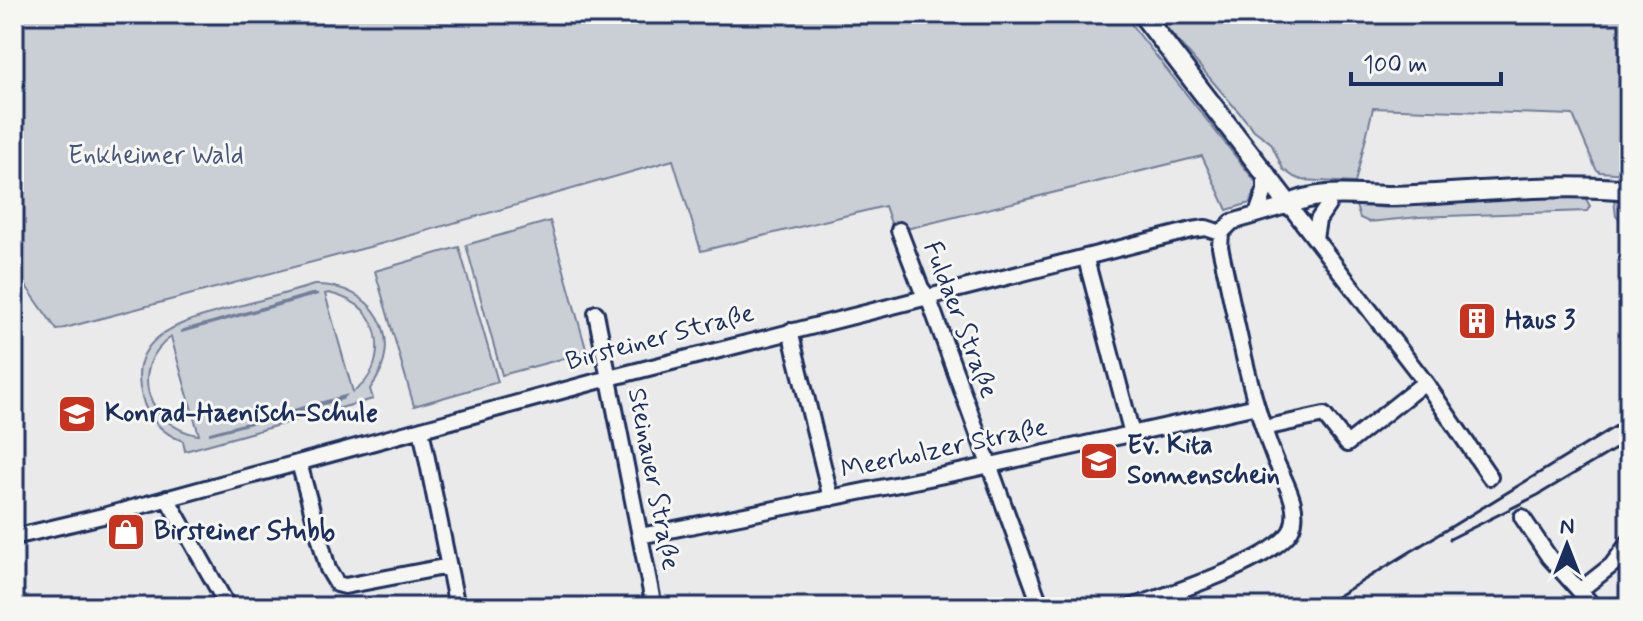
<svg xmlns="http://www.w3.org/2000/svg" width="1643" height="621" font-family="Mynerve,sans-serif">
<rect width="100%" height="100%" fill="#e9eae9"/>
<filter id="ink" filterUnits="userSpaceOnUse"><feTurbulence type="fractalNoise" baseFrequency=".0125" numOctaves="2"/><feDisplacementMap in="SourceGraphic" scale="16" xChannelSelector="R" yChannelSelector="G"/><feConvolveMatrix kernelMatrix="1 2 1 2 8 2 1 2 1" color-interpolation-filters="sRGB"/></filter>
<g filter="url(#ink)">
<!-- green -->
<path fill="#caced5" stroke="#727e9a" stroke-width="2" fill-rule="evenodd" d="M14,14H1123L1258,185L1250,203L1227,210L1202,156L894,232L885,206L701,251L673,160L384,243L57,330L14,269Z
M1155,14H1629V174L1600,172L1596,169L1573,115L1373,108L1355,183L1302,180L1294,177L1283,169L1271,143L1254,130Z
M1583,194L1590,206L1587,211L1419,217L1369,222L1360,218L1356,206C1377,205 1397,213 1418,202Z
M1614,200L1625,203L1629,207V229L1616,216Z
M550,221L587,352L502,375L466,245Z
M459,247L498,382L414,406L375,271Z
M314,285C373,283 408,339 370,389L373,399L185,451L183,441C163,434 147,418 142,397C124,332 190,320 235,307C261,300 288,293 314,285ZM329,293C341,296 353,300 363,310C385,334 381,374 353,392L325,294ZM311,294H318L181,332L184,330ZM171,337L199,435H198C148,426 127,369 171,337ZM345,396L342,399L210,434V433Z"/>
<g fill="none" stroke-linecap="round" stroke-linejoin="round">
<!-- minor casing -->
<g stroke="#1b2f5e" stroke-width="20">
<path id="minor" d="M1257,214L1265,191V175
M899,230L921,288L928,297L1041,607
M1221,233L1232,222L1289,205L1425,382L1490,477
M1315,238L1318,220L1328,205
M1086,259L1132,434
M596,313L654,607
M790,331L831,498
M1264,428L1324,415L1347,444L1425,382
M421,429L457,607
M299,463L328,569L337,584L345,586L449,566
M167,498L228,607
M1522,517L1549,557L1594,607
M640,536L959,472L1257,406
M14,537L107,515L609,378L1192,230L1206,228L1221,233
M1579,591L1612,565L1629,542
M1131,607C1164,596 1280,559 1292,528C1301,506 1283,479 1275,459C1248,392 1236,318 1220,247L1221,233"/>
</g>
<!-- major casing -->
<g stroke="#1b2f5e" stroke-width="24">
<path id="major" d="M1142,14L1289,205
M1289,205C1320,189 1357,196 1391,196C1471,194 1549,182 1629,190"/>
</g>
<!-- minor -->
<use href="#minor" stroke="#f6f6f2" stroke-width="14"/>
<!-- major -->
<use href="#major" stroke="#f6f6f2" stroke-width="18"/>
<!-- rail -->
<path stroke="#1b2f5e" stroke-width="3" d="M1450,539L1538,495L1629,441
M1320,607L1629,418"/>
</g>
</g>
<!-- icons -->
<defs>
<g id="building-square" transform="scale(2)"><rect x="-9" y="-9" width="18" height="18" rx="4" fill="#c8321e" stroke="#f6f6f2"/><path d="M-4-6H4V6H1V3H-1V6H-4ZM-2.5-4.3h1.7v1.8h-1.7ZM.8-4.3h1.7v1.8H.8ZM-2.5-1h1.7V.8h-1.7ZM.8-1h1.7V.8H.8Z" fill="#fff"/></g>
<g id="school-square" transform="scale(2)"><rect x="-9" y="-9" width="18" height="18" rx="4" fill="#c8321e" stroke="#f6f6f2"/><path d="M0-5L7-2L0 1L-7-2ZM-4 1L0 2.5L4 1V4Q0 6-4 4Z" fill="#fff"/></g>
<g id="shop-square" transform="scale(2)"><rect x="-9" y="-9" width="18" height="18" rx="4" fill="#c8321e" stroke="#f6f6f2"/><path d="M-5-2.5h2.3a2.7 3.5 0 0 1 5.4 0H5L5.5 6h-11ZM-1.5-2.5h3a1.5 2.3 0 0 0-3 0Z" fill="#fff"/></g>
</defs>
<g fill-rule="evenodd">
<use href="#building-square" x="1477" y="321"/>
<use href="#school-square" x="77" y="414"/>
<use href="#school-square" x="1099" y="461"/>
<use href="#shop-square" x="126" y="532"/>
</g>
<g text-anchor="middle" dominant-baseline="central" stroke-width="6" stroke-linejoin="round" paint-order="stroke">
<!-- park labels -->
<g font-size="26" fill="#47577c" stroke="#f6f6f2">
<text x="156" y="156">Enkheimer Wald</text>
</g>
<!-- street labels -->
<g font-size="26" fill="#1b2f5e" stroke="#f6f6f2">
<text transform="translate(960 320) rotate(69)">Fuldaer Straße</text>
<text transform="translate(660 338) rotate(-15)">Birsteiner Straße</text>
<text transform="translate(944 449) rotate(-12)">Meerholzer Straße</text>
<text transform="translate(653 479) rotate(79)">Steinauer Straße</text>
</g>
<!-- poi labels -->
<g font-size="26" font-weight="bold" fill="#1b2f5e" stroke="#f6f6f2" text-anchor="start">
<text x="1505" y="321">Haus 3</text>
<text x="105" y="414">Konrad-Haenisch-Schule</text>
<text x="1127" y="446">Ev. Kita<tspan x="1127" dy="30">Sonnenschein</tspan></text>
<text x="154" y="532">Birsteiner Stubb</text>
</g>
</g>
<!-- margin -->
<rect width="1643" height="621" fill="none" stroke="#f6f6f2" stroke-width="48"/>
<rect x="24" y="24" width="1595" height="573" fill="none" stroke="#1b2f5e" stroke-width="3" filter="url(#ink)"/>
<!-- north arrow -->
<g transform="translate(1567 545)" stroke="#f6f6f2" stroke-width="6" paint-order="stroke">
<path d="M0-6L14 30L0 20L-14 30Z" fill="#1b2f5e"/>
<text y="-12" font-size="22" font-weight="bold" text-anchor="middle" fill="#1b2f5e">N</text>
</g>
<!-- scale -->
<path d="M1351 72v12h150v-12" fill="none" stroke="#1b2f5e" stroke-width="4"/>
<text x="1363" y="72" font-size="24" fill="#1b2f5e" stroke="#f6f6f2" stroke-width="6" paint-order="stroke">100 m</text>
</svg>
